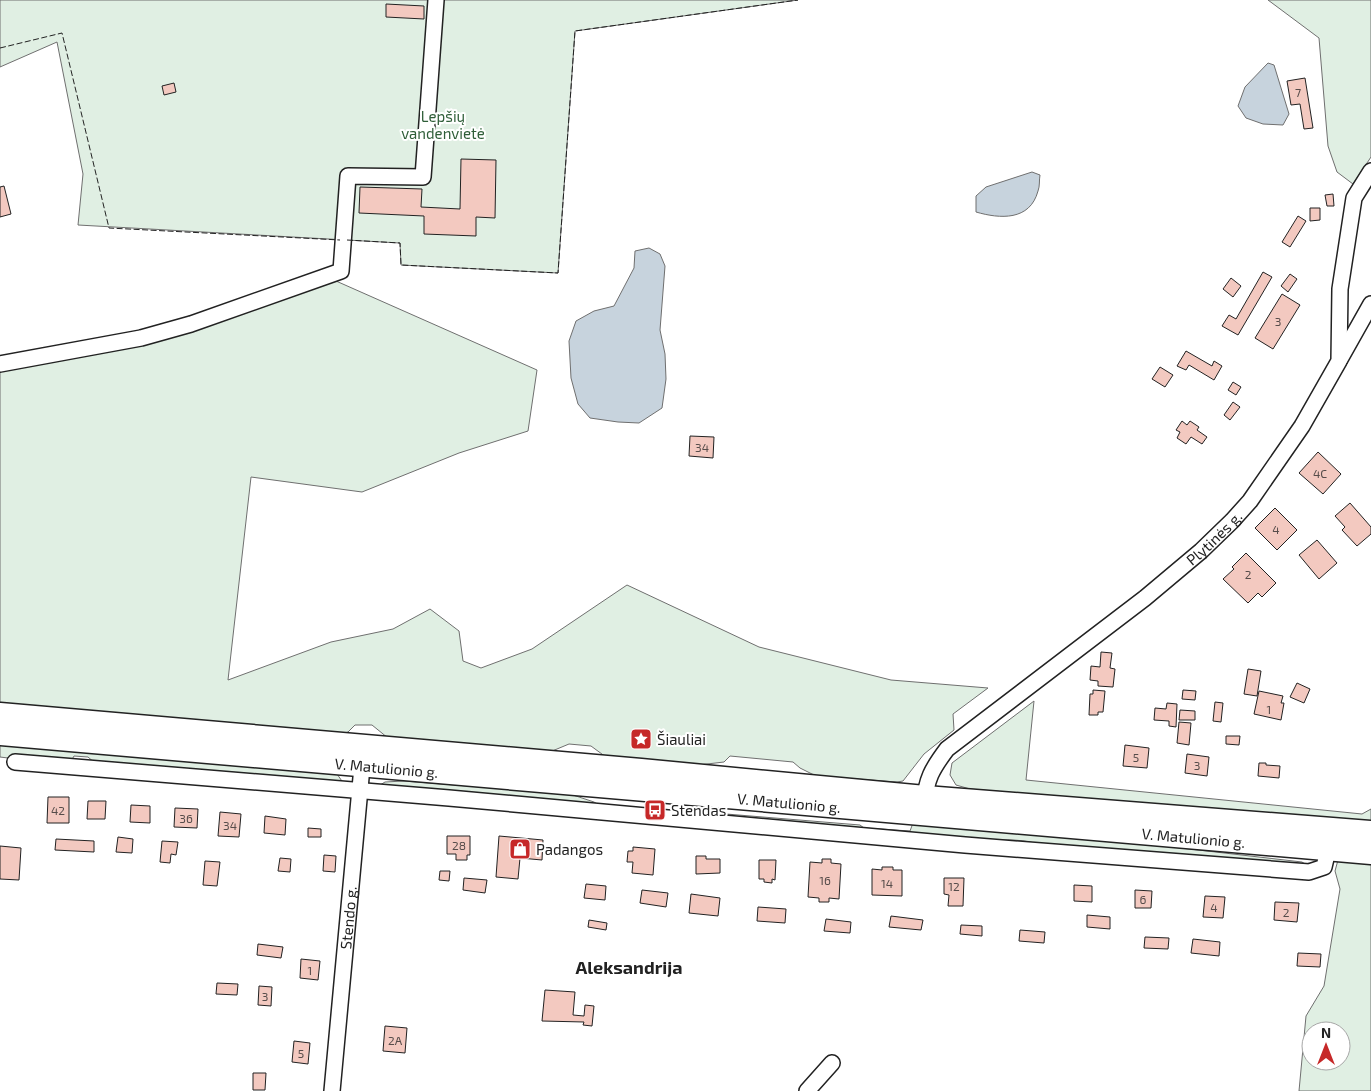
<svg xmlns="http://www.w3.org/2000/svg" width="1371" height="1091" font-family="'Exo 2',sans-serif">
<rect width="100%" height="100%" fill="#fff"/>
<!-- green -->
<path fill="#e0efe3" stroke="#6f6f6f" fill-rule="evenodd" d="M0,0H798L575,31L558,273L401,265L400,243L78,225L83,174L57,42L0,67Z
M1268,0H1371V157L1353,184L1337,172L1328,146L1319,38Z
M336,281L537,370L528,431L459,453L362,492L251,477L228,680L331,642L393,629L430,609L459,631L463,661L481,668L532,649L627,585L759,647L891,680L988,688L953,714L954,730L924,754L903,781L897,782L816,776L800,768L793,762L730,756L724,762L690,766L610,760L591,746L569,744L545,754L388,738L372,725H355L348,732L338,735L0,709V371L239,314Z
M1034,701L1026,780L1362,814L1371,809V822L970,789L956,785L950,775L952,763Z
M0,744L337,774L344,784L96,764L88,757L74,756L70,763L8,758L0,757Z
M404,781L570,794L594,802L606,809L378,789L380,785L385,782Z
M714,813L860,825L864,828L910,831L913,823L1103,839L1302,862L1308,866L1044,846C1026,839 1005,839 985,841L696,817Z
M1338,860L1371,863V1091H1299L1306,1016L1324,986L1340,889L1335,871ZM1311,1031H1341V1061H1311Z"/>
<!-- water -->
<path fill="#c7d3dd" stroke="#6f6f6f" d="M1268,63L1274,65L1289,114L1283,125L1263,124L1246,118L1238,106L1245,87Z
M1032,172L1040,175C1039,180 1040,186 1038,191C1030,221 1000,219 976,212V196L986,187Z
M649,248L660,254L665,266L660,330L665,354L666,379L662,408L639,423L618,422L590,418L578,404L571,378L569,341L576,321L594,311L614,306L634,268L635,251Z"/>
<!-- building -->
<path fill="#f3c9c0" stroke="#222" d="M386,4L424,6V19L386,17Z
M1305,78L1313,128L1304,129L1300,104L1291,105L1287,81Z
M174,83L176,92L164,95L162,86Z
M461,159L496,160L495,218L476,217V236L424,234V216L359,213L360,187L422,189L421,207L460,209Z
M4,186L11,214L0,217V187Z
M1333,194L1334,206H1327L1325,195Z
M1310,208H1320V220L1310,221Z
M1298,216L1306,221L1290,247L1282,242Z
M1263,272L1272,277L1238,335L1222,326L1229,315L1236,319Z
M1290,274L1297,279L1288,292L1281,286Z
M1231,278L1241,286L1233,297L1223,289Z
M1282,294L1300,305L1273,349L1255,338Z
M1186,351L1212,366L1214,361L1222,366L1214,380L1189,365L1186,370L1177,366Z
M1160,367L1173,375L1165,387L1152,379Z
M1233,382L1241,387L1236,395L1228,390Z
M1233,402L1240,407L1230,420L1224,415Z
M1182,421L1187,425L1190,421L1199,427L1197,430L1207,437L1202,444L1191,437L1186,444L1177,438L1180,432L1176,430Z
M690,436L714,437L713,458L689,456Z
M1318,452L1341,474L1323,494L1299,473Z
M1350,503L1371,527V534L1357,546L1342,530L1345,527L1335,516Z
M1275,508L1297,530L1277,550L1255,528Z
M1317,540L1337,563L1319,579L1299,555Z
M1246,553L1276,583L1262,597L1258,593L1248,603L1223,579L1234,569L1232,567Z
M1101,652L1112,653L1110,668L1115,669L1113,687L1098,686V681L1090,680L1091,666L1100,667Z
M1248,669L1261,671L1257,696L1244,694Z
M1297,683L1310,689L1304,703L1290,697Z
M1093,690L1105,691L1103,712H1098V715H1089L1090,694H1093Z
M1183,690L1196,691L1195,700L1182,699Z
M1259,691L1283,696L1281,703H1284L1281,720L1254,714Z
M1215,702L1223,703L1221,722L1213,721Z
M1167,703L1177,704L1176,727L1169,726V721L1154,720L1155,708L1166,709Z
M1180,710L1195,711V720H1179Z
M1179,722L1191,723L1189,745L1177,743Z
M1226,736H1240L1239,745L1226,744Z
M1125,745L1149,748L1147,768L1123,766Z
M1187,754L1209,757L1207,776L1185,773Z
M1259,763H1266V765L1280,766L1279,778L1258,776Z
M48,797H69V823H47Z
M88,801H106L105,819H87Z
M131,805L150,806V823L130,822Z
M175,808L198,809L197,828L174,827Z
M220,812L241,814L239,837L218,836Z
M265,816L286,819L285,835L264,833Z
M308,828L321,829V837H308Z
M447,836H470V855H467V860H456V854H447Z
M499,836L543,840L542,860L520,858L518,879L496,877Z
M118,837L133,839L132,853L116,852Z
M56,839L94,841V852L55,850Z
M162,841L178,842L176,855L171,854L170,863L160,862Z
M0,846L21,848L19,880L0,879Z
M633,847L655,849L653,875L632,873L633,862H627L628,851H633Z
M324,855L336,856L335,872L323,871Z
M696,856H706V859H720V873L696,874Z
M280,858L291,859L290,872L278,871Z
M822,859H831V863L841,864L839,899L829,898V902H819V898L808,897L810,862L822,863Z
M759,860H776L775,880L772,879V883L764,882V879H759Z
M205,861L220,862L217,886L203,885Z
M882,867H893V870H902V896L872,895V869L882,870Z
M440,871H450L449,881L439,880Z
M464,878L487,880L485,893L463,890Z
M944,878H964L963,906H948L949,895L944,894Z
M586,884L606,886L605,900L584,898Z
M1074,885L1092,886V902L1074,901Z
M642,890L668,893L666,907L640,903Z
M1135,890L1152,891L1151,908H1135Z
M691,894L720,898L718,916L689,913Z
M1205,896L1225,897L1223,918L1203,917Z
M1275,902L1299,903L1297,922L1274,920Z
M758,907L786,909L785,923L757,921Z
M1087,915L1110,917V929L1087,927Z
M891,916L923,920L921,930L889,927Z
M826,919L851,922L850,933L824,931Z
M589,920L607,923L606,930L588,927Z
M961,925L982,926V936L960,934Z
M1020,930L1045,932L1044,943L1019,941Z
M1145,937L1169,938L1168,949L1144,948Z
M1193,939L1220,942L1219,956L1191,953Z
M258,944L283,947L281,958L257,955Z
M1298,953L1321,954L1320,967L1297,966Z
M301,959L320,961L318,980L300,978Z
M217,983L238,984L237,995L216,994Z
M259,986L272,987L271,1006L258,1005Z
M545,990L575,992L573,1015L584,1016L585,1005L594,1006L592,1026L583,1025L584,1022L542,1021Z
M385,1026L407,1028L405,1053L383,1051Z
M294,1041L310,1043L308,1064L292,1062Z
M253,1073H266L265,1090H253Z"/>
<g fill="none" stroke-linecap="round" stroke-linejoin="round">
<!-- minor casing -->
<g stroke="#222" stroke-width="18">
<g id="minor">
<path d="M1340,359L1371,304"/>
<path d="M0,364L141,338L191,324L341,271L348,176L423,177L436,0"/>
<path d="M15,762L449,798L965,845L1309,872L1324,867L1328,850"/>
<path id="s1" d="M924,805C926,779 932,769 947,749L1145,598L1201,551L1232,521L1250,501L1302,426L1339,361L1340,289L1354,198L1371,171"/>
<path id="s2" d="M332,1091L363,756"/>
<path d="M807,1091L832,1063"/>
</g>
</g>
<!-- highway casing -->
<g stroke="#222" stroke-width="25">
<g id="highway">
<path d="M0,714L641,770L925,797L1371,832"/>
<path id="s3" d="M0,734L1371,853"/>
</g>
</g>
<!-- minor -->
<use href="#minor" stroke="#fff" stroke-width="15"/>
<!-- highway -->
<use href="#highway" stroke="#fff" stroke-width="22"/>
<!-- fence -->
<path stroke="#222" stroke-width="1" stroke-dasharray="6 2.5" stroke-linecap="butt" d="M0,48L62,33L109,228L340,240
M347,240L400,243L401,265L558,273L575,31L798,0"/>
</g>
<!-- icons -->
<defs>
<g id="sight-square" transform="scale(1.125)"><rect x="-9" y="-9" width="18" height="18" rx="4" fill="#c62828" stroke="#fff"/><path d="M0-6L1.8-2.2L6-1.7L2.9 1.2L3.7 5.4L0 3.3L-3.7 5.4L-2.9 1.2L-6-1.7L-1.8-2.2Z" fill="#fff"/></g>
<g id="bus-square" transform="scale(1.125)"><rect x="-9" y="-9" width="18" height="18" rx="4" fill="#c62828" stroke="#fff"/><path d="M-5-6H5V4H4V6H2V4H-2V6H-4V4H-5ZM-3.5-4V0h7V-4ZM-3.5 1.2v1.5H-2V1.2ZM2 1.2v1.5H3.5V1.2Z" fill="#fff"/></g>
<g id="shop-square" transform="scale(1.125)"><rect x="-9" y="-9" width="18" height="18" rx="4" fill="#c62828" stroke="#fff"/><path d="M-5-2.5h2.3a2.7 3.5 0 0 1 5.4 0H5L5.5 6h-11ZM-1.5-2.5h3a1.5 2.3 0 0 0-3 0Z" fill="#fff"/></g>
</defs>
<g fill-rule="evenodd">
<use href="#sight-square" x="641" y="739"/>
<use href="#bus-square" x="655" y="810"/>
<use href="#shop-square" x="520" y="849"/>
</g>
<g text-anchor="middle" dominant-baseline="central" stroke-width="4" stroke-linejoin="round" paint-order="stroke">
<!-- number labels -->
<g font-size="12" fill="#564c4a">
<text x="1298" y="92">7</text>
<text x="1278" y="321">3</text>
<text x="702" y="447">34</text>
<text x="1320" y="473">4C</text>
<text x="1276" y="529">4</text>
<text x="1248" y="574">2</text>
<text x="1269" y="709">1</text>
<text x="1136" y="757">5</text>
<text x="1197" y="765">3</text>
<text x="58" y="810">42</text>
<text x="186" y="818">36</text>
<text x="230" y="825">34</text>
<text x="459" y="845">28</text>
<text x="825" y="880">16</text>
<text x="887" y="883">14</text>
<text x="954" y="886">12</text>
<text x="1143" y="899">6</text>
<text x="1214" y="907">4</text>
<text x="1286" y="912">2</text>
<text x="310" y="970">1</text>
<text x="265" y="996">3</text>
<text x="395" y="1040">2A</text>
<text x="301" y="1053">5</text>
</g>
<!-- park labels -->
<g font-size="15" fill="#2f5e38" stroke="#fff">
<text x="443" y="116">Lepšių<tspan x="443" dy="17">vandenvietė</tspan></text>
</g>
<!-- street labels -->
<g font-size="15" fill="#222" stroke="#fff">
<text stroke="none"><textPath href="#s1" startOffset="402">Plytinės g.</textPath></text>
<text stroke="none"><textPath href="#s3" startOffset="388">V. Matulionio g.</textPath></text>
<text stroke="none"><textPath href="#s3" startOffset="792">V. Matulionio g.</textPath></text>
<text stroke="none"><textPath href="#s3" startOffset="1198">V. Matulionio g.</textPath></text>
<text stroke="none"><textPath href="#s2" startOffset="174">Stendo g.</textPath></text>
</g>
<!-- poi labels -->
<g font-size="15" fill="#222" stroke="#fff" text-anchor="start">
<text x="657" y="739">Šiauliai</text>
<text x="671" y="810">Stendas</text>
<text x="536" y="849">Padangos</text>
</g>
<!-- quarter labels -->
<g font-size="18" font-weight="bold" fill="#222" stroke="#fff">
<text x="629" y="967">Aleksandrija</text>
</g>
</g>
<!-- north arrow -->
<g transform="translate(1326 1046)"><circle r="24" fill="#ffffff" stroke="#a7a7a7"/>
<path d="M0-4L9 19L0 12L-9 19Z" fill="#c62828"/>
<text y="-8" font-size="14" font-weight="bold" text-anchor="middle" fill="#222222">N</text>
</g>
</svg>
